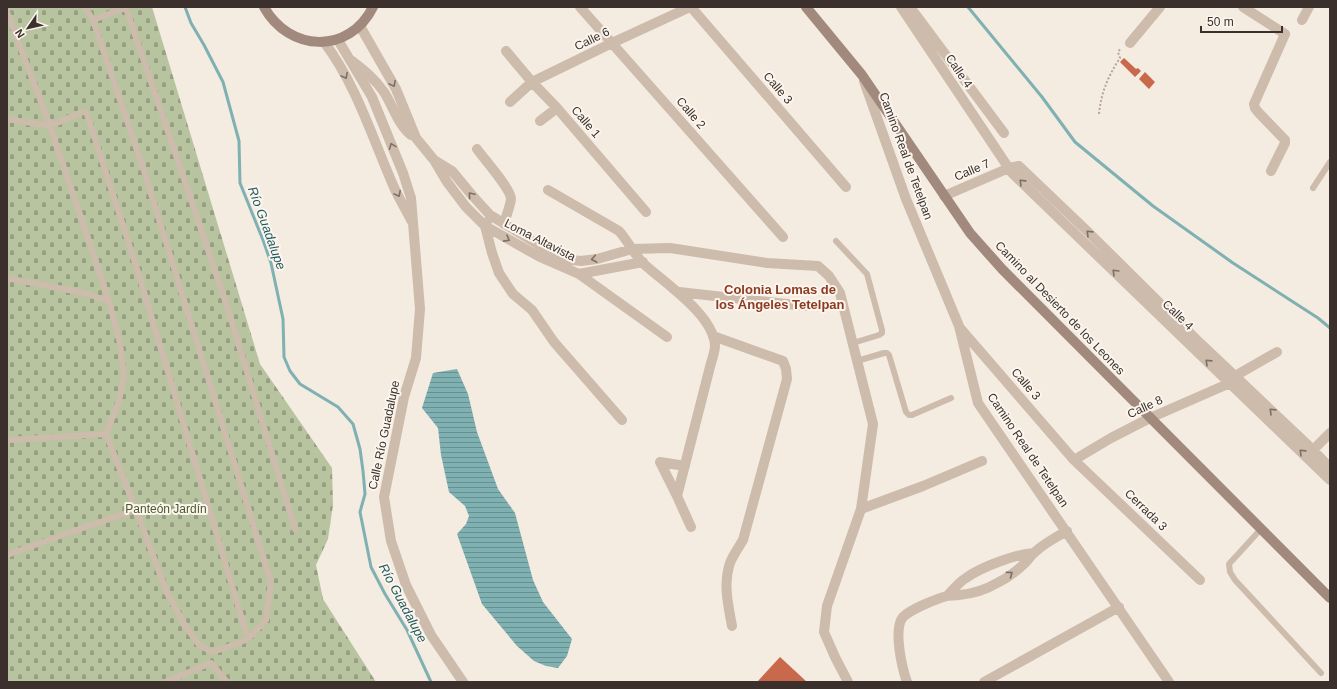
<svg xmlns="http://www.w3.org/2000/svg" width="1337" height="689" font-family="Helvetica,sans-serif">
<defs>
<pattern id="cemetery-stones" width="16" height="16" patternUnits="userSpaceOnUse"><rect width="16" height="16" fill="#b8c4a0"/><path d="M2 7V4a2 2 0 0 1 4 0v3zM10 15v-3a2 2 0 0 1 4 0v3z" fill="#97a083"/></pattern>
<pattern id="water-rules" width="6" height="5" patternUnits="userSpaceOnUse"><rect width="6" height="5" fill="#7fb0b2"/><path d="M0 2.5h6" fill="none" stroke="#699091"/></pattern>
</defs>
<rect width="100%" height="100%" fill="#f4ebe1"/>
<!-- cemetery -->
<path fill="url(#cemetery-stones)" d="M7,7H152L260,364L332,468L333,505L328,539L316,565L323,599L376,682H7Z"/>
<!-- water -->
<path fill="url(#water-rules)" d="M457,369L468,394L477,432L498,489L515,513L533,580L543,602L572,639L567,656L558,668L546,666L534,661L517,646L482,604L457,534L466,524L469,516L465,506L449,492L441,455L438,428L422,408L433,373Z"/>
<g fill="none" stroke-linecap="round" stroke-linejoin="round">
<!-- stream -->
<path stroke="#7fb0b2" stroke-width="3" d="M185,7L191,23L204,45L223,82L239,141L240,183L263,240L271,263L283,319L284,357L290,371L300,384L338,407L353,424L360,449L363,471L365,494L360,512L371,567L385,594L407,630L431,682
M968,7L1042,97L1075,142L1153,206L1233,263L1318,318L1330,328"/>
</g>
<!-- building -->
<path fill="#c8694b" d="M1124,58L1136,69L1138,68L1141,71L1135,77L1120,62Z
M1145,72L1155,82L1149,89L1139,79Z
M780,657L807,682H757Z"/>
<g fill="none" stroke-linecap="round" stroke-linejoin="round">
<!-- path -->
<path stroke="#b9a596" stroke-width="2" stroke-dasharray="2 2" stroke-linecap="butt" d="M1099,114C1101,93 1108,76 1120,58L1118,52L1121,48"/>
<!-- service -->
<path stroke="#cdbbac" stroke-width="6" d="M7,12L50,126L93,253L109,301L120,343L124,376L119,401L106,434L136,510L167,593L186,627L199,645L212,652L225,648L248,639L266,620L271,582L145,174L93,20L85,7
M93,20L122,9H125L127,11L226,303L295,529
M7,119L50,126L82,112H85L87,114L138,272L248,639
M1313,188L1330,162
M836,241L867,274L882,330V333L879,335L853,343
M7,278L84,293L109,301
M857,361L884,353H887L889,355L906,412L909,415H912L951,398
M7,440L106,434
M1261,529L1229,564L1230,572L1235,580L1321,673
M7,555L68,533L136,510
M165,682L211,663L227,682"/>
<!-- minor -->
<path stroke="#cdbbac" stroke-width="10" d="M580,7L783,237
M691,7L846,187
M901,7L1012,173L1330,480
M910,7L1004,133
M1243,7L1285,34L1254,104L1255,108L1258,112L1285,140V143L1271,171
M1302,20L1309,7
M360,26L396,89L416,138L434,160L447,182L466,207L485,226L540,257L579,274L667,337
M1130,43L1160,7
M506,51L532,82L557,108L646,212
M352,61C365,71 375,79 384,92C393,106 398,125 411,135
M864,81L906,199L959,326L978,403L1169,682
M510,102L532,82L612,43L690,7
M540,121L557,108
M477,149C484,159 511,189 511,199C510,207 506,216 504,224
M434,160L452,171L471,194L490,215L544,248L571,260L581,261L597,259L632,249L670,248L767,263L818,266L829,276L840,293L873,424L861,509L827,606L824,632L835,657L848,682
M548,190L619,231C628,241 633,253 643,263C663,282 713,314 715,345C715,350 713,357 711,363L677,496
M944,196L1009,168L1019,166L1086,230L1201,344L1313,450L1330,468
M487,222L485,226L492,253L499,273L513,294L532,310L554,342L622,420
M579,274L643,262
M679,292L805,306
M960,328L1074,460L1200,580
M713,336L783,361L786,369L787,379L743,540C739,547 733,555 730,563C723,584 728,604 732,626
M1235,376L1277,352
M1313,450L1330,433
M1074,460L1111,438L1150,418L1230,383
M660,462L677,496L691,527
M660,462L685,466
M861,509L923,486L982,461
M948,595C954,589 959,582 966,578C981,567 1016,554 1034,553
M907,682C902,668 893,629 903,617C911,609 936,599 947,596C951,595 955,596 959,595C973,594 987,589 999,582C1009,577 1018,570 1026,562C1029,559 1031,555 1034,553C1043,544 1056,537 1067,531
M984,682L1119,607"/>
<!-- tertiary -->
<path stroke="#cdbbac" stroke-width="10" d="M338,40L372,97L403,173L411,198L420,309L416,358L404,397L384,497L391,541L406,585L431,635L463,682
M324,42C356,84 372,137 393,185C398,197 405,208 411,220"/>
<!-- secondary -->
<path stroke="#a18a7d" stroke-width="10" d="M264,7C289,52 349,55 373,7
M806,7L862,75L970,233L1002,269L1330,598"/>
</g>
<!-- one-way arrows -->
<defs><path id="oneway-chevron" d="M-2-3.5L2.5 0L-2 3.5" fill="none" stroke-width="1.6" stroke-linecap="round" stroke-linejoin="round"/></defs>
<g stroke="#7d6f65">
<use href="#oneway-chevron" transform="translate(345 76) rotate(62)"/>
<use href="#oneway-chevron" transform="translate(393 84) rotate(62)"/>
<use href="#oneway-chevron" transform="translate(392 146) rotate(-111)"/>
<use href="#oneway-chevron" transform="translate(1022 182) rotate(-136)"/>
<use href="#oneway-chevron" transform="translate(398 194) rotate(62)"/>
<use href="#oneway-chevron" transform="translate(471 195) rotate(-130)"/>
<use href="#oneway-chevron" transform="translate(1089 233) rotate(-136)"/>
<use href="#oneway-chevron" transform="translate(507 239) rotate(29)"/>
<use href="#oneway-chevron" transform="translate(594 259) rotate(169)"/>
<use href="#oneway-chevron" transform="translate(1115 272) rotate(-135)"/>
<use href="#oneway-chevron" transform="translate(1208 362) rotate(-136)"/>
<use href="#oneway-chevron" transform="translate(1272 411) rotate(-136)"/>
<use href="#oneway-chevron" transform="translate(1302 452) rotate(-136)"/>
<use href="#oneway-chevron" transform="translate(1010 574) rotate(-36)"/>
</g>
<g text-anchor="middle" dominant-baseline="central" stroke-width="4" stroke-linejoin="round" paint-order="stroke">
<!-- street labels -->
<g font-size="12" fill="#3b302b" stroke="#fbf5ee">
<text transform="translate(592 39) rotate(-26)">Calle 6</text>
<text transform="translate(959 71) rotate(56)">Calle 4</text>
<text transform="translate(778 88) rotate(49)">Calle 3</text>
<text transform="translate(691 113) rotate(49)">Calle 2</text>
<text transform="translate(586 122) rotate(49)">Calle 1</text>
<text transform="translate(906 156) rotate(70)">Camino Real de Tetelpan</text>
<text transform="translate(972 170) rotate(-23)">Calle 7</text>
<text transform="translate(540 240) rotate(27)">Loma Altavista</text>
<text transform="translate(1060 308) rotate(46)">Camino al Desierto de los Leones</text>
<text transform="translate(1178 315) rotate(44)">Calle 4</text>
<text transform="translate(1026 384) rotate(49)">Calle 3</text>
<text transform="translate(1145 407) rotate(-25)">Calle 8</text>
<text transform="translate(384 435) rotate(-78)">Calle Río Guadalupe</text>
<text transform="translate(1028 450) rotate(56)">Camino Real de Tetelpan</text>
<text transform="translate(1146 510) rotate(44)">Cerrada 3</text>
</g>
<!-- park labels -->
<g font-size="12" fill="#4a5a2e" stroke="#fbf5ee">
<text x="166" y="509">Panteón Jardín</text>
</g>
<!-- water labels -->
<g font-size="13" font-style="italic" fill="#1f5a5e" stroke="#fbf5ee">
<text transform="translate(267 228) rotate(70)">Río Guadalupe</text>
<text transform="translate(403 603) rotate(62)">Río Guadalupe</text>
</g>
<!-- neighbourhood labels -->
<g font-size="13" font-weight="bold" fill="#8c3b22" stroke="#fbf5ee">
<text x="780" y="289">Colonia Lomas de<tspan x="780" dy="15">los Ángeles Tetelpan</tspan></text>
</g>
</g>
<!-- border -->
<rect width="1337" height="689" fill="none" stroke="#3b302b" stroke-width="16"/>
<!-- north arrow -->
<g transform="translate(28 28) rotate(236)" stroke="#fbf5ee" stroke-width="3" paint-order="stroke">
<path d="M0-3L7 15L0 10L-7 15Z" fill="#3b302b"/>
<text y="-6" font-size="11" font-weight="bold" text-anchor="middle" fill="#3b302b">N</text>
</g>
<!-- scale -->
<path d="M1201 26v6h81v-6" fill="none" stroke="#3b302b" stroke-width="2"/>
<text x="1207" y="26" font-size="12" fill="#3b302b" stroke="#fbf5ee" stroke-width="3" paint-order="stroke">50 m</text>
</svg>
